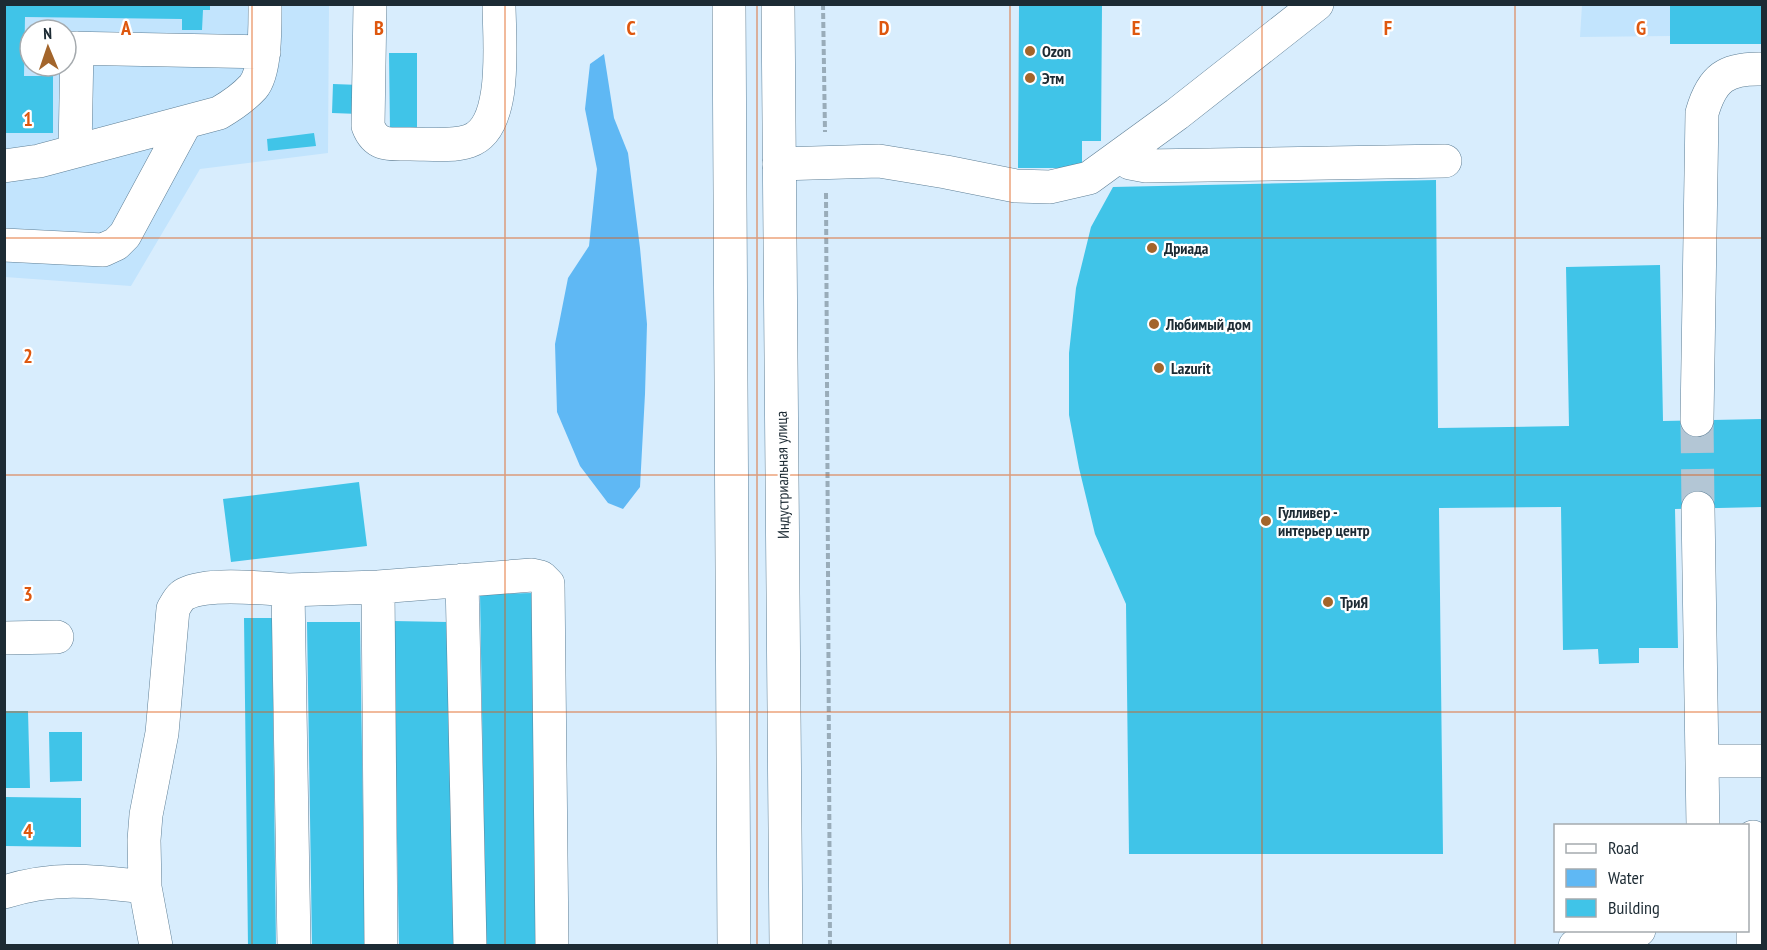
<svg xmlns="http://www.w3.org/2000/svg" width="1767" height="950" font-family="'PT Sans Narrow',sans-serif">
<rect width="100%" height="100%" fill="#d8edfd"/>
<!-- built -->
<path fill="#c2e4fd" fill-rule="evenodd" d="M4,5H329L328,153L200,169L131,286L5,277ZM30,30H66V66H30Z
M1582,5H1762V44H1670V36L1580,37Z"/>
<!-- water -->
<path fill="#5fb8f4" d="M604,54L614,118L628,153L640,248L647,324L645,394L640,487L623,509L608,503L580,466L557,412L555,344L568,278L589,246L597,169L585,109L590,64Z"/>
<!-- building -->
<path fill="#40c4e8" d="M4,4H210V10H203L202,30H182V19L25,17L24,76H53V133H4Z
M1670,4H1762V44H1670Z
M1019,6H1102L1101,141H1082V168H1018Z
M389,53H417V131H390Z
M333,84L360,85L359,114L332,113Z
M314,133L316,146L268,151L267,139Z
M1436,180L1438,428L1569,426L1566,267L1660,265L1663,421L1762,419V507L1675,509L1678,648H1639V663L1599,664L1598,649L1563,650L1561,507L1439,508L1443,854H1129L1126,604L1095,534L1079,468L1069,415V353L1076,288L1091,227L1113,187Z
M359,482L367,546L231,562L223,499Z
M534,593L540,946H486L480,594Z
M244,618H272L276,946H248Z
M393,621L448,622L454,946H399Z
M307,622H360L365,946H312Z
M4,711H28L30,788H4Z
M49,732H82V781L50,782Z
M4,797L81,798V847L4,846Z"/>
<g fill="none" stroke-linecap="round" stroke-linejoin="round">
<!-- minor-tunnel -->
<path stroke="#b3c6d5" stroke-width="33" stroke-dasharray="33 16" stroke-linecap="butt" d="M1697,420L1698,508"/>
<!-- minor casing -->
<g stroke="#5e7f96" stroke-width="34">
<path id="minor" d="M370,4L368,126C376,147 390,144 410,144C429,144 451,147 469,141C509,128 499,38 499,4
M66,48L264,52
M75,151L77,48
M1122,154L1130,163L1146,166L1445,161
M779,164L879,161L946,172L1016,186L1050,187L1089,178L1177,114L1317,4
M4,166L39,161L219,113C231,106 243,98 253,87C266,72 265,25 265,4
M4,245L103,250L116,244L125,235L186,122
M1697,420L1702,113C1712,78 1726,68 1762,69
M1698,508L1703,826
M462,580L470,946
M378,587L381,946
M4,638L57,637
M1703,761H1762
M4,892C55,876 93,881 145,887
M156,946L145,887L144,840L146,815L162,733L173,609C176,604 180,596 185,594C207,582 263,588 288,590
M294,946L288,590L378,587L532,575L541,577L548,584L552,946
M1575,946L1639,930
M1753,946V837"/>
</g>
<!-- major casing -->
<g stroke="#5e7f96" stroke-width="34">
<path id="major" d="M729,4L734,946
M778,4L786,946"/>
</g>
<!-- path -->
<path stroke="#99acb9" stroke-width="4" stroke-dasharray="6 3" stroke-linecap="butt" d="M823,4L825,132
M826,193L830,946"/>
<!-- minor -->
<use href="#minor" stroke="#fff" stroke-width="33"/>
<!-- major -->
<use href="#major" stroke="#fff" stroke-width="33"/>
</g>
<!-- grid -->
<path fill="none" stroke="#de570e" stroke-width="1.5" stroke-opacity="0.55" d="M252,4V946M505,4V946M757,4V946M1010,4V946M1262,4V946M1515,4V946M4,238H1762M4,475H1762M4,712H1762"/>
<!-- markers -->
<g fill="#a3652b" stroke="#fff" stroke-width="2">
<circle cx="1030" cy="51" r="6"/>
<circle cx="1030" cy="78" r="6"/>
<circle cx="1152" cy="248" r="6"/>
<circle cx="1154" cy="324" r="6"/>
<circle cx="1159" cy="368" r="6"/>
<circle cx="1266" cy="521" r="6"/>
<circle cx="1328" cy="602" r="6"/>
</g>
<g text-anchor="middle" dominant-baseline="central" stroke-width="4.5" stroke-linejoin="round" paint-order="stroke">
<!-- poi labels -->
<g font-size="16" font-weight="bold" fill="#1d2b34" stroke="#fff" text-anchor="start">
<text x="1042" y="51">Ozon</text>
<text x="1042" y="78">Этм</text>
<text x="1164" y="248">Дриада</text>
<text x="1166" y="324">Любимый дом</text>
<text x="1171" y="368">Lazurit</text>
<text x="1278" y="512">Гулливер -<tspan x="1278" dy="18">интерьер центр</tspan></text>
<text x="1340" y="602">ТриЯ</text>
</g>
<!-- street labels -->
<g font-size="16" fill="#1d2b34" stroke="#fff">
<text transform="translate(782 475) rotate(-91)">Индустриальная улица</text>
</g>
</g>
<g font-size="20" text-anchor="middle" font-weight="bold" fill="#de570e" stroke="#fff" stroke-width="4.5" stroke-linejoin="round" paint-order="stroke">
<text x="126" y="35">A</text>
<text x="379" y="35">B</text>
<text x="631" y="35">C</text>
<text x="884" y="35">D</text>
<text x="1136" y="35">E</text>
<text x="1388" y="35">F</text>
<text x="1641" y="35">G</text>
<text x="28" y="126">1</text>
<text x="28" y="363">2</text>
<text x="28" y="601">3</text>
<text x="28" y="838">4</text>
</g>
<!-- border -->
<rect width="1767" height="950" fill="none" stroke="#1d2b34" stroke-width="12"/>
<!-- legend -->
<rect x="1554" y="824" width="195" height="108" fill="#ffffff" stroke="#a5aaae" stroke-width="1.5"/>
<rect x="1566" y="844" width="30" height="9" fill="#ffffff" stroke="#a5aaae" stroke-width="1.5"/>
<text x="1608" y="854" font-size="18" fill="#1d2b34">Road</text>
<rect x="1566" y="869" width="30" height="18" fill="#5fb8f4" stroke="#a5aaae" stroke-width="1.5"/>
<text x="1608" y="884" font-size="18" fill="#1d2b34">Water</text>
<rect x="1566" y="899" width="30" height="18" fill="#40c4e8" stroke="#a5aaae" stroke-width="1.5"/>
<text x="1608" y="914" font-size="18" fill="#1d2b34">Building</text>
<!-- north arrow -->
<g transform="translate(48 48) rotate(358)"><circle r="28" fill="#ffffff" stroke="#a5aaae" stroke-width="1.5"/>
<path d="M0-4.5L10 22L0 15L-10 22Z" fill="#a3652b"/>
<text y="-9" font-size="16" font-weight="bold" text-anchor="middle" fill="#1d2b34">N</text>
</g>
</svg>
